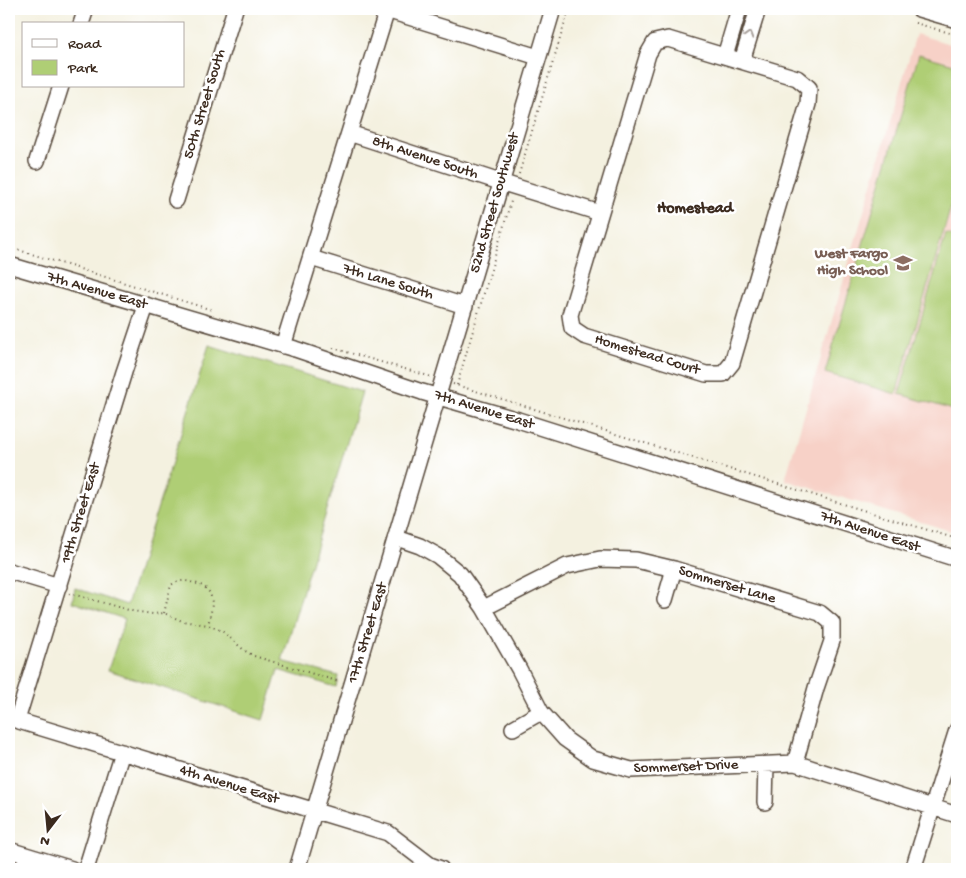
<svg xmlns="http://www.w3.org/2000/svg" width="966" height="878" font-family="'Gochi Hand',sans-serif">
<rect width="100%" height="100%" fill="#fff"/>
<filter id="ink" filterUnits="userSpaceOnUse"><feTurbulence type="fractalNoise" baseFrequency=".02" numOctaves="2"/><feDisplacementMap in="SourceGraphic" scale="10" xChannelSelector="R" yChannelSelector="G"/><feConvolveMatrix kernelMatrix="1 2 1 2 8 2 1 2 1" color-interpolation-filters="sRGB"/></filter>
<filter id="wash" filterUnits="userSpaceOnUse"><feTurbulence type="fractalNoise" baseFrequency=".0096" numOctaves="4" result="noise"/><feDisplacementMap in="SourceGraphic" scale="20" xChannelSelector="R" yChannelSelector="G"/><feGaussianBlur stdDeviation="1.12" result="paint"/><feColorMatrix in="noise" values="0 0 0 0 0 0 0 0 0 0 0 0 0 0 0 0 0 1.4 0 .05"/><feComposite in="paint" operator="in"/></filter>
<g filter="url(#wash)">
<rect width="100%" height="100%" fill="#f4f1e0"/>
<!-- built -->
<path fill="#f7d1c7" d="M916,34L957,46V533L785,480Z"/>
<!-- green -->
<path fill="#afce75" stroke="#757c4a" d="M919,54L957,65V186L896,394L825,373Z
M946,234L957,238V411L899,394Z
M209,345L362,392L282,661L338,676L336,687L278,670L263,720L108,670L125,619L72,602L75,588L127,605Z"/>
</g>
<g filter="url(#ink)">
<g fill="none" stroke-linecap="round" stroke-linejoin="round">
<!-- minor casing -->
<g stroke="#57483b" stroke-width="18">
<path id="minor" d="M383,9L538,57
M919,9L957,20
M81,24L86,9
M668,39L797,78L809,88L808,104L732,363L723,374H706L584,336L572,328L570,315L648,54L655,42Z
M725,56L739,9
M742,61L758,9
M349,133L500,182L600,213
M37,161L61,86
M176,200L235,9
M311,258L465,306
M9,265L295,349L422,392L518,420L957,559
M283,346L387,10
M397,538L420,546L438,556L460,574L484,608L519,669L541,712L565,739L593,759L631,770L795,763L957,815
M9,571L59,586
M665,600L674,569
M484,608L567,566L600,559L636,560L674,569L820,613L832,623V641L816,688L795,763
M9,718L388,833L430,865L441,869
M17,720L124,372L146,306
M513,728L541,712
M765,802L766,765
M9,850L72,869
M86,869L122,752
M297,869L553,9
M913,869L957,730"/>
</g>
<!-- path -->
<path stroke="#57483b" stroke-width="2" stroke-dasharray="1 4" stroke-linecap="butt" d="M915,23L957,35
M519,174L569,9
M9,247L212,310
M333,348L432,377
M453,384L957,539
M457,385L512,198
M69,593L132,611L153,614L164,613L182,621L208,625L222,631L245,651L254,656L340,682
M164,613L171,585C179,580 185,580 194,583C217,588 213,606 208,625"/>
<!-- minor -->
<use href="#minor" stroke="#fff" stroke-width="15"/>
</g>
<!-- one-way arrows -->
<defs><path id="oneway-chevron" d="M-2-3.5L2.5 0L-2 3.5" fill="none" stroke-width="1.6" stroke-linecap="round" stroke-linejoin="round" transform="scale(1.25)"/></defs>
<use stroke="#a79f9a" href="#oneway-chevron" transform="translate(749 35) rotate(-73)"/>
</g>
<!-- icons -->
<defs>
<g id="school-bare" transform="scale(1.5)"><path d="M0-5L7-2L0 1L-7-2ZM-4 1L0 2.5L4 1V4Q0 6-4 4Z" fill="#8d6e63" stroke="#fff" stroke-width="2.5" paint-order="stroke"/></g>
</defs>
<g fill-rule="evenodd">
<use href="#school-bare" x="903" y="263"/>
</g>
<g text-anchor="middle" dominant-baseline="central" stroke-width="5" stroke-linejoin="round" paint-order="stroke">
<!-- street labels -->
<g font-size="15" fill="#3b2a1e" stroke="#fff">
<text transform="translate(205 104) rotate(-73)">50th Street South</text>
<text transform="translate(425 158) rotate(18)">8th Avenue South</text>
<text transform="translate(495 203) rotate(-74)">52nd Street Southwest</text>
<text transform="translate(388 282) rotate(17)">7th Lane South</text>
<text transform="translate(97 291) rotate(16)">7th Avenue East</text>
<text transform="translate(647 355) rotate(17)">Homestead Court</text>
<text transform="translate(484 410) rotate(17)">7th Avenue East</text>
<text transform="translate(81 513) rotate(-73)">19th Street East</text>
<text transform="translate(870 532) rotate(18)">7th Avenue East</text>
<text transform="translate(727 585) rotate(17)">Sommerset Lane</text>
<text transform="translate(368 633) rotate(-73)">17th Street East</text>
<text transform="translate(686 767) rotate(-2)">Sommerset Drive</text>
<text transform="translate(229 785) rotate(17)">4th Avenue East</text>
</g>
<!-- education labels -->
<g font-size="15" font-weight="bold" fill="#785e54" stroke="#fff" text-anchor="end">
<text x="888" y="254">West Fargo<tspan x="888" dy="17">High School</tspan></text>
</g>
<!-- neighbourhood labels -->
<g font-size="16" font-weight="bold" fill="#3b2a1e" stroke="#fff">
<text x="695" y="209">Homestead</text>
</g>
</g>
<!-- margin -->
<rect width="966" height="878" fill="none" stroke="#fff" stroke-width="30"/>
<!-- legend -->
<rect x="22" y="22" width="162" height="65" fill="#ffffff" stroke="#b1aaa5"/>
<rect x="32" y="39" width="25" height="8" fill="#ffffff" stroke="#b1aaa5"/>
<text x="68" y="48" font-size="15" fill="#3b2a1e">Road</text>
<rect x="32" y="60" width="25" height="15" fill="#afce75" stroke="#b1aaa5"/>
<text x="68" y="72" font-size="15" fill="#3b2a1e">Park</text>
<!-- north arrow -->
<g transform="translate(48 830) rotate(196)" stroke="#ffffff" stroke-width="4" paint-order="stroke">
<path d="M0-4L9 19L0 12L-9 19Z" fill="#3b2a1e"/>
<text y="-8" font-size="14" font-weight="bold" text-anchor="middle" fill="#3b2a1e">N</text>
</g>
</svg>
